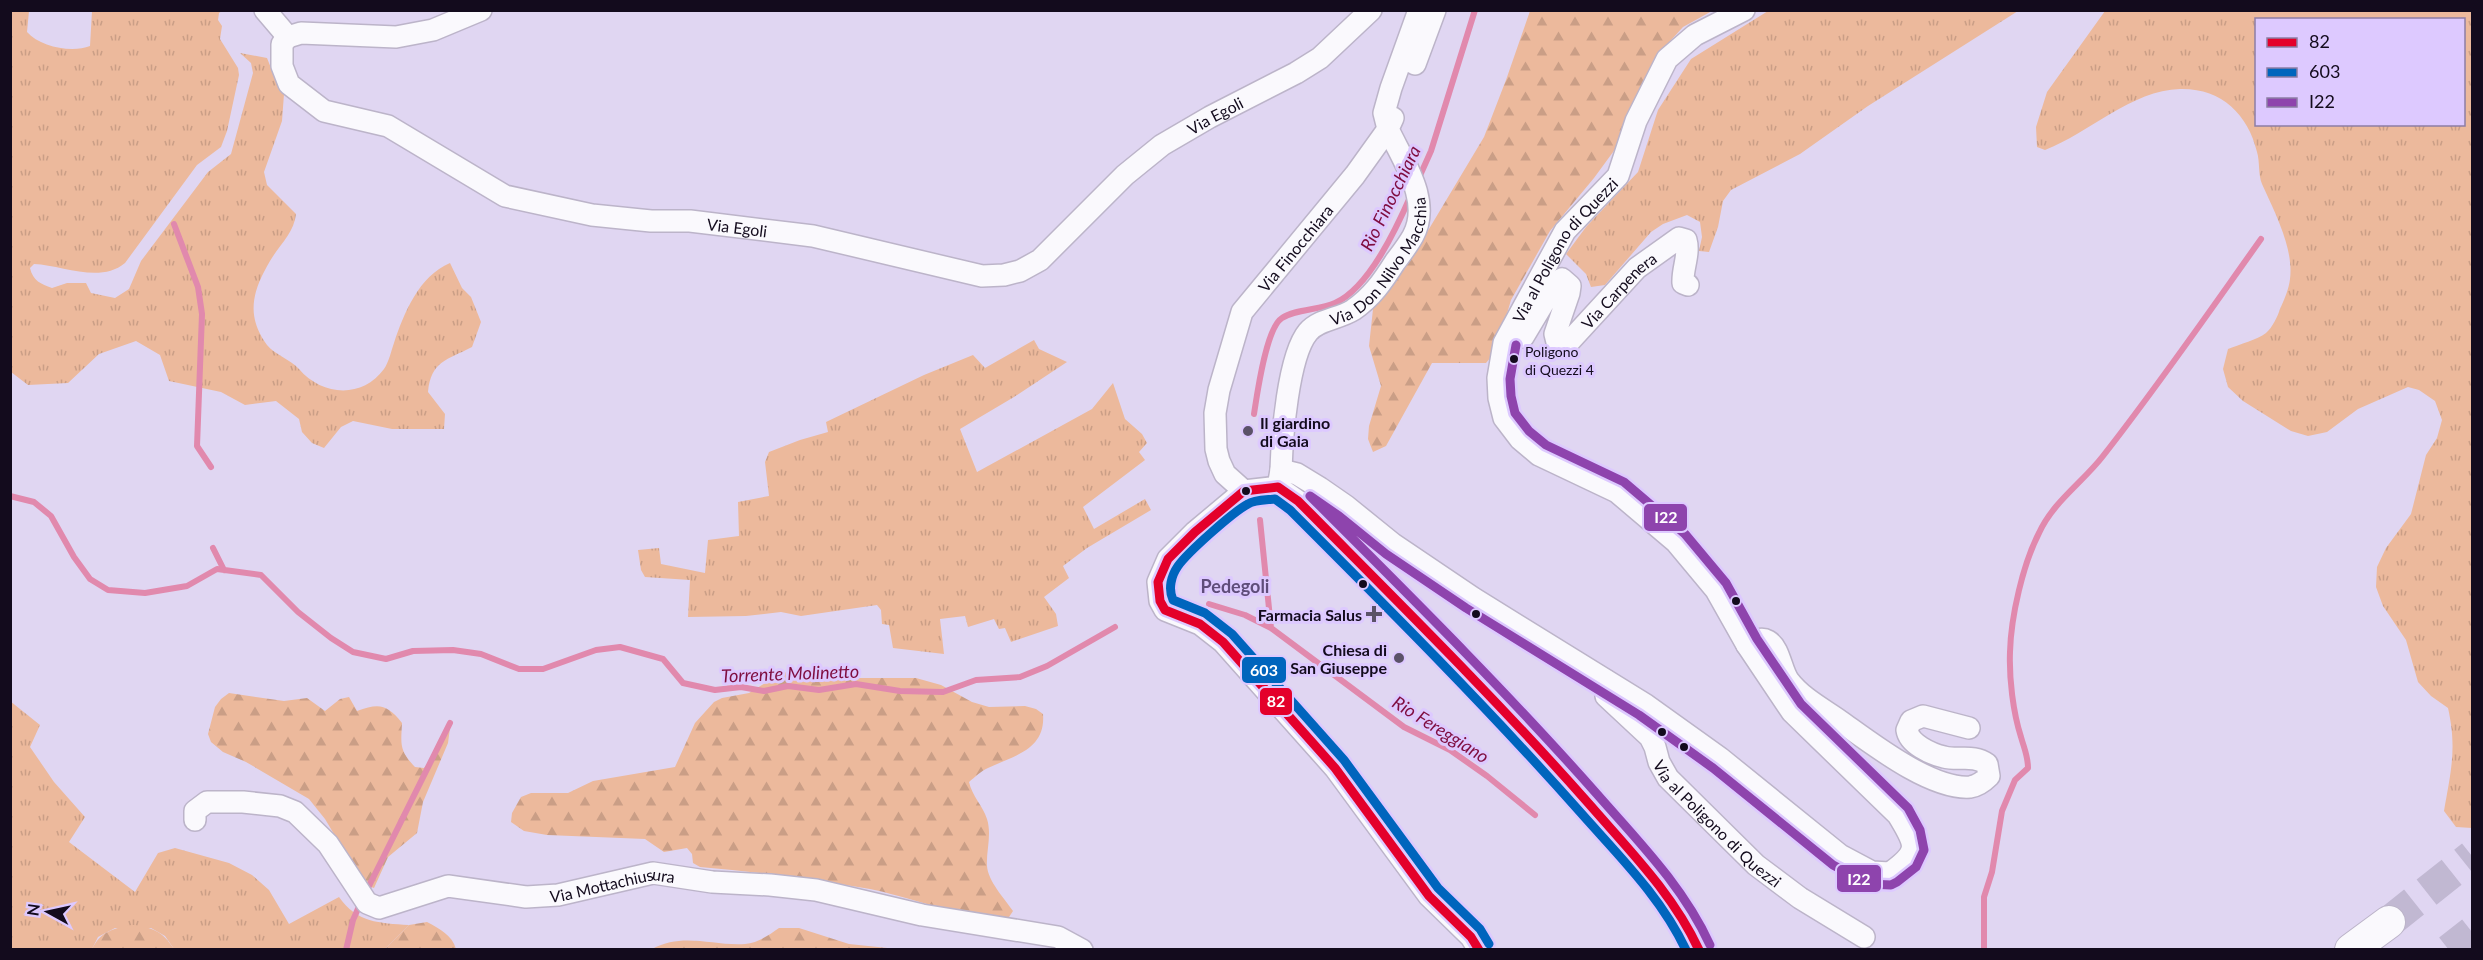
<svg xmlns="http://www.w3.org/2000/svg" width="2483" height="960" font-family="Lato,sans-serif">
<defs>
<pattern id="grass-tufts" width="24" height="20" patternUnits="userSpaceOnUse" patternTransform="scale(1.5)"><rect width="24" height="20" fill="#ecb99c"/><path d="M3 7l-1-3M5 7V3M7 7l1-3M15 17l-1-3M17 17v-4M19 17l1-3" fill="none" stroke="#ca9e86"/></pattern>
<pattern id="forest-firs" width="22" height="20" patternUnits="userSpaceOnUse" patternTransform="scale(1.5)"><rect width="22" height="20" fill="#ecb99c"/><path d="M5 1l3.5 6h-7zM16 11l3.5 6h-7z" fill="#ca9e86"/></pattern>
</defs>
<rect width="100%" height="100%" fill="#e0d6f2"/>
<!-- grass -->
<path fill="url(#grass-tufts)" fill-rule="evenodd" d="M11,11H29L27,32C40,47 72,53 90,46L92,11H222L219,13L218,20L222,26L220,39L238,68L239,75L227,131L221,147L197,165L125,263C100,284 62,265 34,264L30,268C33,281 41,284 52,288L67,283H86L91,293L115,298L129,289L141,261L208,172L231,154L253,73L251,63L240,53L267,58L277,83L284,94L282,121L264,172L267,185L296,214C294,233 280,244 270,261C253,290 245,315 267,345C275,355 290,359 299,369C322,396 362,399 384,369C389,362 391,351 394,343C404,313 419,276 450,263L462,288L471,297L481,322L472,347C447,360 431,361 428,392L445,414L444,429H392L353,421L341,427L324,448L312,443L302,432L299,419L276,401L245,405L221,392L169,381L160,355L136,341L99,354L68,383L28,385L11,372Z
M1768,11H2018L1868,106L1800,154L1731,190L1723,201L1718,227L1709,252L1699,251L1702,237L1700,222L1687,215L1663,224L1651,232L1605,285L1591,287L1586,274L1566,254L1586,227L1638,172L1658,110L1691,59Z
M2105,11H2472V828L2456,827L2444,811C2451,771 2457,748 2448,708L2431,696L2418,682L2406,640L2383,606L2376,587L2377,567L2386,548L2411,514L2426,455L2437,438L2442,420L2435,401L2419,390L2408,387L2358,409L2327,432L2308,436L2291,431L2243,401L2228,387L2223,369L2228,349C2240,344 2257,340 2266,333C2272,328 2278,316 2280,309C2284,300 2289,289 2290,279C2294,248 2274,211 2262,184C2258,174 2260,162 2257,152C2248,114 2221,88 2180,89C2132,90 2089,133 2045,150L2037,147L2036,127L2047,92ZM2256,20H2464V124H2256Z
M1034,340L1039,349L1067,362L1014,397L960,429L977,472L1092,409L1113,383L1125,419L1142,434L1147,443L1139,452L1145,460L1083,507L1094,529L1145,499L1151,510L1087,548L1063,566L1069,578L1044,597L1056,614L1058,626L1011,642L1005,628L999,629L994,619L968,627L965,616L940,619L944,654L893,648L889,625L882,624L881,610L877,605L801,616L781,612L746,616L688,617L690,580L645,577L641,570L638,550L659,548L661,564L705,573L708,540L739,536L738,502L769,496L765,462L769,452L800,440L828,432L826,422L924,375L973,355L985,368Z
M10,701L40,725L30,747L54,782L85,817L69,842L135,892L158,853L175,848L229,863L252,875L269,890L289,924L339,897C357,923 379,923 409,925L385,949H174L165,936L151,928H115L98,937L92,949H11Z"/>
<!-- forest -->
<path fill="url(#forest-firs)" d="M1530,11H1712L1683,27L1654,59L1616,148L1594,178L1550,231L1511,300L1496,351L1486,363H1432L1386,446L1373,452L1368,439L1369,426L1381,386L1369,346L1373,309L1408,264L1484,137L1506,80Z
M798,669L817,670L842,678H916L941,685L972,702L989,707L1025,706L1036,709L1043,714C1046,750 1013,756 988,768C981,771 975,777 969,782C972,796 983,806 987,819C992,835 986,851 987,866C988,881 1004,898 1013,911L1009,917C980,924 903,895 870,889C813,879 757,872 700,867L693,863L692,854L687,848L664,852L645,839L547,835L524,831L511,822L512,813L521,797L531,793H568L593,781L675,767L695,723L714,702L722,698L749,693L780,674Z
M229,693L284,701L307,698L325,711L340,699L349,697L357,711C379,703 387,704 402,723C401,745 399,750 415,767L424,768C436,755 435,736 450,728L448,743L423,802L417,833L388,857L374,888L366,885L361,879L325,819L309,799L246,762L223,752L211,742L208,734L215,707L221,699Z
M427,922C440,929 452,935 456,949H385L409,925Z
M133,925C154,928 162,931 174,949H92C101,931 114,928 133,925Z
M779,928H799L849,944L897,949H652C683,932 712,946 745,944C758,943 769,935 779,928Z"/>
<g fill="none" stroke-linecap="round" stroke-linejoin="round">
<!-- stream -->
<path stroke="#e189ad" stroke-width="6" d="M1418,180L1431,151L1475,10
M174,224L198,287L202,314L197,446L211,467
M1254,414C1257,395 1266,328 1282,318C1295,309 1320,310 1335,303C1369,288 1397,227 1411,195
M10,496L34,502L51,516L74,557L90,579L108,590L145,593L187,586L217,569L261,575L298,612L331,638L353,652L386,659L413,651L453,650L481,654L519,669H543L596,650L620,647L663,659L683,683L715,690L741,687L764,691L788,686L819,690L856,684L900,691L943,692L976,680L1020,677L1047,666L1115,627
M1260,520L1271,628
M213,548L224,570
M1209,604L1245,615L1271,628L1404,727L1450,750L1487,776L1535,815
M366,892L450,723
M346,950L353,920L361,902
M1984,950V897L1992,872L2002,811L2015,780L2028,768C2028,756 2024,748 2021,737C2013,712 2009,678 2010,652C2011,616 2023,564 2039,533C2053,502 2083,482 2103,456C2158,386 2209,312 2261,239"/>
<!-- highway-tunnel -->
<path stroke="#c1b8d2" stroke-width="32" stroke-dasharray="32 16" stroke-linecap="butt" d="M2389,922L2472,856
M2449,950L2472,932"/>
<!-- minor casing -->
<g stroke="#bcb4c9" stroke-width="24">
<g id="minor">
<path d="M265,10L288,37"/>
<path id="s1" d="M481,10L433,30L396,37L301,33L288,37L282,44V66L289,84L324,111L388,126L505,196L592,215L651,221H690L813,236L982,276L1004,275L1020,271L1040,260L1125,175L1162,145L1210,117L1296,73L1320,58L1371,10"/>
<path d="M1415,64L1435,10"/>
<path id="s2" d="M1523,337L1556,282L1562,279L1570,286L1569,293L1555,334L1557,342H1569L1637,268L1679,238L1686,240C1690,254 1682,269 1683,283L1688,285"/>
<path id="s3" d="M1281,470C1282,437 1288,356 1308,332C1319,319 1339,319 1353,310C1372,297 1383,281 1395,262C1401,254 1408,245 1413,236C1432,201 1403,161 1388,129L1393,118"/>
<path id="s4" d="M1278,487L1281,470L1297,474L1320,488L1346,506L1393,544L1473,598L1646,705L1720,758L1840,855L1872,872L1890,873C1920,851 1917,846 1898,815L1792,712L1747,645L1716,590L1676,542L1617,492L1539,455L1520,439L1504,418L1499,398L1498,378L1504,343L1565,231L1618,176L1636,121L1667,59L1695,35L1744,10"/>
<path id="s5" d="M1244,491L1225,474L1219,461L1216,449L1215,413L1219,390L1242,312L1355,175L1388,129L1384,113L1391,88L1419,10"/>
<path d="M1747,645C1754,641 1761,637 1768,641C1780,648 1781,671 1789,681C1802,698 1823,709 1840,721C1871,743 1931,790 1970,787C1978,786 1984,781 1989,776L1987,764C1973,754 1959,761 1944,757C1931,754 1909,744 1907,730L1911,721L1923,716L1969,728"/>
<path id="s6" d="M1605,680L1606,696L1650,737L1655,747L1659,762L1668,778L1756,865L1800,898L1864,937"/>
<path id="s7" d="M195,820V811L207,802H243L280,806L295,812L328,844L367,903L379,908L448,886L526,897L558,895L653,873L712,882L770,885L816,890L922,915L1058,937L1082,950"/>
<path d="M1479,950L1471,937L1429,896L1335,768L1223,642L1200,624L1165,610L1160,601L1158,582L1168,559L1195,532L1244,491L1278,487L1298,501L1310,513C1410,615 1512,714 1605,822C1639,861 1679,900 1699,950"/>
</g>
</g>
<!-- highway casing -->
<g stroke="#bcb4c9" stroke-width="34">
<path id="highway" d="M2351,950L2389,922"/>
</g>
<!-- minor -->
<use href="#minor" stroke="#faf9fd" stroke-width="21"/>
<!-- highway -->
<use href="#highway" stroke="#faf9fd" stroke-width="32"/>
<!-- bus-1 casing -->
<g stroke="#ddc9ff" stroke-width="14">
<path id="bus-1" d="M1479,950L1471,937L1429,896L1335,768L1223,642L1200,624L1165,610L1160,601L1158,582L1168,559L1195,532L1244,491L1278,487L1298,501L1310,513C1405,609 1501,704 1590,805C1630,851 1673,894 1699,950"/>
</g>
<!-- bus-2 casing -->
<g stroke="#ddc9ff" stroke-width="14">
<path id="bus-2" d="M1489,944L1480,929L1438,888L1344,760L1232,634L1205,613L1173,600C1168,589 1171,576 1178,566C1188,552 1233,512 1248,504C1254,500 1267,500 1275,499L1290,510C1389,609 1488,708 1581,813C1619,856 1661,897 1686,950"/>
</g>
<!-- bus-3 casing -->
<g stroke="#ddc9ff" stroke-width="14">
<path id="bus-3" d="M1516,345L1510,379L1511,396L1515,413L1529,431L1546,445L1624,482L1685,534L1726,583L1757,639L1801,704L1908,808L1920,830L1924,850L1916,867L1897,882L1891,885L1869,884L1833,865L1713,768L1639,715L1466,608L1386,554L1339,516L1310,496C1407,593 1505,690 1596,793C1638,841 1683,886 1710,945"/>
</g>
<!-- bus-1 -->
<use href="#bus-1" stroke="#e4002b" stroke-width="9"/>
<!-- bus-2 -->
<use href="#bus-2" stroke="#0065bd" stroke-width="9"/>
<!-- bus-3 -->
<use href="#bus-3" stroke="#8e44ad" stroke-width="9"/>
</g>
<!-- markers -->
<g fill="#130b1d" stroke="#ddc9ff" stroke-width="2">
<circle cx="1514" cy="359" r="5"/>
<circle cx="1246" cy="491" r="5"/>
<circle cx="1363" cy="584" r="5"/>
<circle cx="1736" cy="601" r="5"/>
<circle cx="1476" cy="614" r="5"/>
<circle cx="1662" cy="732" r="5"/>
<circle cx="1684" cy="747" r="5"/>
</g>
<g fill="#5b5268" stroke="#ddc9ff" stroke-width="2">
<circle cx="1248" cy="431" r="6"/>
<path d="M1371 605h6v6h6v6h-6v6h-6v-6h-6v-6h6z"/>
<circle cx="1399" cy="658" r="6"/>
</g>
<g text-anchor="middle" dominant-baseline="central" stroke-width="6" stroke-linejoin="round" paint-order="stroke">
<!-- bus labels -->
<g font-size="14" fill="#130b1d" stroke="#ddc9ff" text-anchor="start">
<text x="1525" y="351">Poligono<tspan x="1525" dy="18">di Quezzi 4</tspan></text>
</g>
<!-- street labels -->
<g font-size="16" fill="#130b1d" stroke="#ddc9ff">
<text stroke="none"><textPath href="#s1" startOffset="1270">Via Egoli</textPath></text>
<text stroke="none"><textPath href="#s1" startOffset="730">Via Egoli</textPath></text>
<text stroke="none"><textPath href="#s5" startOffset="276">Via Finocchiara</textPath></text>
<text stroke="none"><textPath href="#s4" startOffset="1580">Via al Poligono di Quezzi</textPath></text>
<text stroke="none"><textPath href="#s3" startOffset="248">Via Don Nilvo Macchia</textPath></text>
<text stroke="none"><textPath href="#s2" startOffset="224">Via Carpenera</textPath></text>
<text stroke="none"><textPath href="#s6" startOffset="188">Via al Poligono di Quezzi</textPath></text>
<text stroke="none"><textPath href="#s7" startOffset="482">Via Mottachiusura</textPath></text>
</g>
<!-- poi labels -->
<g font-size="16" font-weight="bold" fill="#130b1d" stroke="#ddc9ff" text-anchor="end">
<text x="1260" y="422" text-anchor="start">Il giardino<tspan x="1260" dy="18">di Gaia</tspan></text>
<text x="1362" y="614">Farmacia Salus</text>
<text x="1387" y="649">Chiesa di<tspan x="1387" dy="18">San Giuseppe</tspan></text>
</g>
<!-- water labels -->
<g font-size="18" font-style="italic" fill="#7f0d40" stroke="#ddc9ff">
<text transform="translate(1390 198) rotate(-64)">Rio Finocchiara</text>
<text transform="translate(790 673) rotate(-2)">Torrente Molinetto</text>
<text transform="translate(1441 729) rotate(32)">Rio Fereggiano</text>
</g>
<!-- neighbourhood labels -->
<g font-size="18" font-weight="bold" fill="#5f4d7a" stroke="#ddc9ff">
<text x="1235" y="586">Pedegoli</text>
</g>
</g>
<g stroke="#ddc9ff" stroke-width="2">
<rect x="1643" y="503" width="45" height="29" rx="6" fill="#8e44ad"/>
<rect x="1241" y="656" width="46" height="28" rx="6" fill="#0065bd"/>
<rect x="1259" y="687" width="34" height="29" rx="6" fill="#e4002b"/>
<rect x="1836" y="864" width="46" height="29" rx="6" fill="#8e44ad"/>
</g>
<g font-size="16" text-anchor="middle" font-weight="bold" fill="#fff">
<text x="1666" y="523">I22</text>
<text x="1264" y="676">603</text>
<text x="1276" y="707">82</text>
<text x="1859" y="885">I22</text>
</g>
<!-- border -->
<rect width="2483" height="960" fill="none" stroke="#130b1d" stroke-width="24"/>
<!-- legend -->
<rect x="2255" y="18" width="210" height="108" fill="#ddc9ff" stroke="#8c7da5" stroke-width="1.5"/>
<rect x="2267" y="38" width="30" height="9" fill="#e4002b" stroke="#8c7da5" stroke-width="1.5"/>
<text x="2309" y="48" font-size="18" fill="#130b1d">82</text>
<rect x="2267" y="68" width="30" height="9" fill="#0065bd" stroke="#8c7da5" stroke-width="1.5"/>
<text x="2309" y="78" font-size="18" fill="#130b1d">603</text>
<rect x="2267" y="98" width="30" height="9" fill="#8e44ad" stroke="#8c7da5" stroke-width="1.5"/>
<text x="2309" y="108" font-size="18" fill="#130b1d">I22</text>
<!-- north arrow -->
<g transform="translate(48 912) rotate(278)" stroke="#ddc9ff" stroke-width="4.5" paint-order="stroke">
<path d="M0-4.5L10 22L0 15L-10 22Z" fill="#130b1d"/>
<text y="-9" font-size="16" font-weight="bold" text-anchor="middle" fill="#130b1d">N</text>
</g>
</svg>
